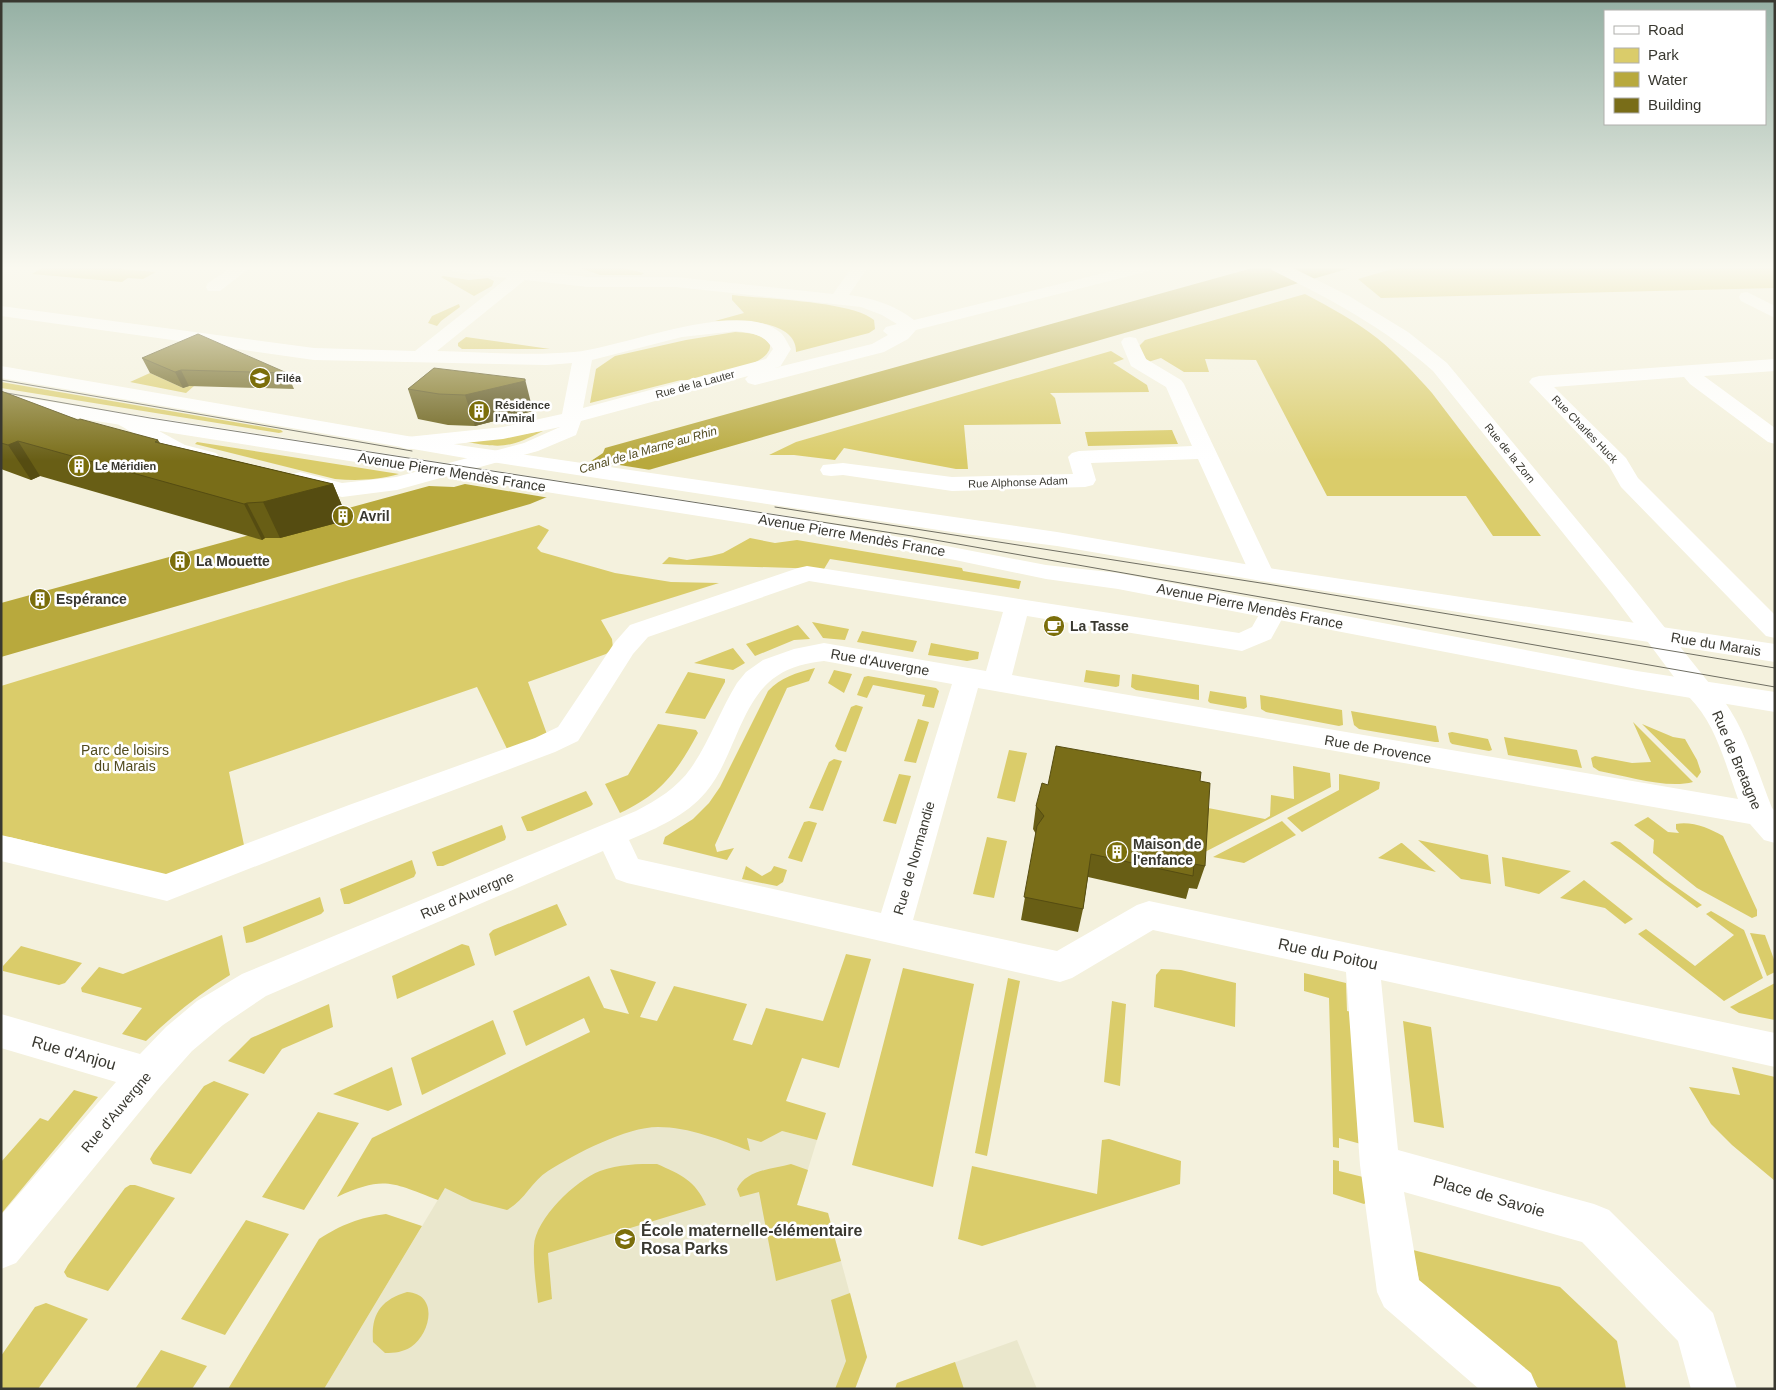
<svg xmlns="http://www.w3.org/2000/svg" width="1776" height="1390" font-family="Helvetica,sans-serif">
<rect width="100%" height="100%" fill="#f4f1dd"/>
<!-- built -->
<path fill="#eae7cc" d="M622,1099L782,1131L817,1140L797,1205L828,1213L867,1357L855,1389H324L445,1188Z
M1017,1340L1037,1389H895L897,1383Z"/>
<!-- green -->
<path fill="#dacc6a" d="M43,267H124L121,269L156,272L143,279L128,278L122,282L32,274Z
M577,267H618L644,273L641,275H600Z
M1399,267H1775V288L1381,298L1358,279Z
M443,276L469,280L488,278L494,281L492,286L474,296L441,277Z
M1305,294C1330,307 1355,321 1377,338C1397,354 1415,374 1432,393L1541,536H1493L1466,496H1327L1256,360L1205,359L1209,372H1184L1161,358L1148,362L1138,347L1145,340Z
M732,295C764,299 852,301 874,320L875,329L869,333L796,352C797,319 737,320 715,321L744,313L732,300Z
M459,304L460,307L441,321L437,326L428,323L432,316Z
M735,332C749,333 762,333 770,345C770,347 770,350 768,352C759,368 707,376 690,380H681L590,403L596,369L615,356L686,340Z
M466,337L550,349H462L458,346V343Z
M1111,351L1124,359L1113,363L1147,385L1149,392L1050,393L1055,398L1061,424L964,425L968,469H956L844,448L835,460L794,455H769L796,442Z
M150,373L183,388L191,385L194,386L186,393L130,382Z
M1,382L281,430L283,432L279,433L1,388Z
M1172,430L1178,444L1088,446L1085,432Z
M543,431C509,448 503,448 466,442Z
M197,442L399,474C377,480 358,481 335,479L195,444Z
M539,525L549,530L537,548L541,552L615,573L671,582L719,583L601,620L612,639L613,648L606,654L528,682L548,737L508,751L477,687L229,772L245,850L172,877L10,837L1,840V686L349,580Z
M750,538L775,543L797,540L962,568L963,571L1021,581L1019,589L830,559L824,569L662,564L669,557L687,560L711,556L723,553Z
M812,622L849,629L845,640L823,638Z
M798,625L810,639L794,640L755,656L746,644Z
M862,631L917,641L913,652L857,642Z
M931,643L979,652L978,659L967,661L928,655Z
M733,648L745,663L733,670L694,663Z
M815,668L809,681L787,688L715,845L717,852L734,848L727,860L663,844L665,837L693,819L709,803L720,787L768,691C781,677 796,673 815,668Z
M834,670L852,674L844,693L828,683Z
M1086,670L1120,675L1119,686L1116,687L1084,682Z
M688,672L725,679V682L705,719L665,713Z
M1132,674L1199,685V700L1136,690L1131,687Z
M868,676L936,688L939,691L934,708L922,706L925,695L873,685L867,698L857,695L864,677Z
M1210,691L1246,697L1247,707L1244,709L1210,703L1208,701Z
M1260,695L1342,710L1343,725L1339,726L1266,712L1261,709Z
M856,705L863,707L846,752L838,750L835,746L851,707Z
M1351,711L1436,726L1439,742H1435L1359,729L1354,725Z
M918,719L929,722L916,763L904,761Z
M1633,722L1693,782C1667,789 1626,776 1599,771L1593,767L1591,758L1595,756L1632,763L1651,762Z
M658,724L696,730L698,733C677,772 661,794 620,813L605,784L628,775Z
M1642,724L1673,737L1685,739L1697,760L1701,772L1697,778Z
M1452,732L1488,739L1492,750L1489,751L1452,744L1450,742L1448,733Z
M1504,737L1577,750L1582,768L1508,755Z
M1009,750L1027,753L1015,802L997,798Z
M834,759L842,761L823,811L809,808L829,762Z
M1293,766L1330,773L1331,787L1199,855L1203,807L1265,819L1270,816L1271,795L1294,799Z
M899,774L911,776L896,824L883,821Z
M1339,774L1380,782L1379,789L1302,832L1287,818L1339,790Z
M586,791L593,804L591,806L532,831H527L521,817Z
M1648,817L1668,832L1679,833L1676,829V824C1692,821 1709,828 1723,836L1757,910V916L1752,918L1697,888L1653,853L1654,840L1634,825Z
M809,821L817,823L802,862L788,858L804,822Z
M1282,821L1296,835L1244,863L1213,857Z
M502,825L506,837L505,840L443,866H437L432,852Z
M987,837L1007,841L994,898L973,894Z
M1418,840L1488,855L1491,884L1461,879Z
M1615,841L1620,842L1665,879L1702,905L1697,908L1610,843Z
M1401,843H1402L1436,872L1378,858Z
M1502,857L1571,871L1539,894L1505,886Z
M412,860L416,873L414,877L349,904H344L340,889Z
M746,866L762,876L771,871L774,866L787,870L783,882L777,886L742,879Z
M1584,880L1633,919L1625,924L1605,908L1560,898Z
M320,897L324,911L321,914L252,942L246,943L243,927Z
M557,904L567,925L495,956L489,934L493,930Z
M1711,911L1744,930L1763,978L1724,1001L1638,934L1646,929L1695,966L1734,935L1706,914Z
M1750,933L1765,935L1775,962V972L1767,976Z
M222,935L230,975C199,994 172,1016 146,1041L122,1034L142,1008L82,992L81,988L99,967L123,974Z
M462,944L469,946L475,965L397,999L392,976Z
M21,946L82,963L65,983L59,985L3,971V966Z
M846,954L871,959L839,1068L802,1058L786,1101L826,1113L817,1140L782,1131L761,1142L747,1138L750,1151C721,1140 689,1127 658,1127C626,1127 575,1154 548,1171C532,1181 525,1200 507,1210L472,1201L445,1188L438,1200C392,1183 385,1175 337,1197L372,1138L590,1032L584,1018L526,1046L513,1011L589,976L604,1008L629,1014L610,969L656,982L640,1017L657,1021L674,986L747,1004L733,1040L752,1045L766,1008L823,1021Z
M903,968L974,984L933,1187L852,1165Z
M1161,969L1181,970L1236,983L1235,1027L1154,1007L1156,975Z
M1304,973L1346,983L1347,1011L1364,1014L1361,1144L1339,1138V1148L1333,1147L1329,998L1304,991Z
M1008,978L1020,981L987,1156L975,1153Z
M1775,983V1020L1739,1013L1730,1007Z
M1112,1001L1126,1004L1120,1086L1104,1082Z
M329,1004L333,1027L282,1049L264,1074L228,1061L251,1038Z
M493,1020L506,1054L422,1095L411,1058Z
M1403,1021L1431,1027L1444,1128L1414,1122Z
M392,1067L402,1105L388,1111L333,1094Z
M1732,1067L1775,1077V1181L1732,1145L1711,1124L1689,1087L1740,1095Z
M214,1081L249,1094L191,1174L153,1164L150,1159L154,1152L204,1086Z
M74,1090L98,1097L1,1214V1162L40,1118L48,1121Z
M318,1112L359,1123L304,1210L262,1197Z
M1109,1139L1181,1161L1180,1184L982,1246L958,1239L972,1166L1097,1194L1102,1140Z
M1333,1160L1339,1161V1171L1363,1177L1373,1198L1364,1204L1333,1194Z
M657,1164C680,1174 696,1181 706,1205L548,1253L552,1299L538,1303C536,1285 533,1265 534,1246C535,1219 576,1180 600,1171C619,1164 638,1164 657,1164Z
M791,1164L808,1170L797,1205L828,1213L841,1261L776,1281L759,1192L740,1197L737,1189C746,1170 772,1169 791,1164Z
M130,1185H135L175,1198L108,1291L67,1277L64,1272L68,1265L125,1188Z
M386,1214L422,1226L324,1389H228L319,1239C343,1224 358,1218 386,1214Z
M246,1220L289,1234L225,1335L181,1319Z
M1413,1250L1560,1287L1617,1341L1626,1389H1540L1439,1307L1419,1281Z
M407,1292C439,1294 431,1333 411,1347C403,1352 395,1353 385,1353L373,1342C371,1315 380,1300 407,1292Z
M850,1293L867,1357L855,1389H835L846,1361L831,1300Z
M46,1303L88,1319L38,1389H1V1356L35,1307Z
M161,1350L207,1366L192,1389H135Z
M955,1362L964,1389H895L897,1383Z"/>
<!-- water -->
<path fill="#b8a93d" d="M1256,267H1354L645,471L611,470L557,485L547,497L530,504L1,657V603L429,486L454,487L519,469L588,463L603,453L605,448Z"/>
<!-- pier -->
<path fill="#f4f1dd" d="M588,460L657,471L645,474L611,472L558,487L550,498L459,483L518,467L557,469Z"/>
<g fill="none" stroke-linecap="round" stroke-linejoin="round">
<!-- minor -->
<path fill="#fff" fill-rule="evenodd" d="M232,267H251L220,291H208L206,287L208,283Z
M448,267H498L518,269L521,267H535V271L588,277H676L833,294L852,267H868L849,295C872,298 895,305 914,320L1128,267H1155L1153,270L916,330L908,339L884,352L755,385L748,383L745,379L748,376L581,421L576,435L538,451L397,490L342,497L292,484L289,479L292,474L300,472L342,483L396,477L524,443L560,427L503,439L407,449L400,447L397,443L400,439L407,437L503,427L562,414L572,363L547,365L314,360L1,316V306L314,348L415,351L507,278L456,272L450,270ZM525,280L588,287H676L861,307L882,315L897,324L886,327L883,331L888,335L872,344L774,368L780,367L791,349C788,344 785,337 781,333C741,297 622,348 574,352C529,356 482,352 437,351ZM736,331C751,333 765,334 773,349L766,359L583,408L592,360L682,337Z
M1270,267H1291L1349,296L1408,332L1447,363L1630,584L1709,683C1742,716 1755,765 1772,808L1775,811V843L1764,840L1750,824L978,688L913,920L1057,951L1137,905L1149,901L1775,1033V1067L1381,980L1398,1150L1594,1204L1609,1210L1713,1313L1737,1389H1691L1678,1341L1582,1242L1404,1192L1419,1280L1531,1373L1538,1389H1479L1384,1307L1377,1292L1360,1165L1346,972L1153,930L1072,978L1060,982L627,883L616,879L603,851L266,996L223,1025L192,1051L160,1087L16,1263L1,1269V1215L116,1082L1,1048V1014L140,1054L166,1027L197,1001L242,974L636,811C657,800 677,788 691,768C709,742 720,711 737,683L746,672L763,660L794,649L824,643L986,671L1003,612L809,581L648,637L633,654L578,741L555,752L371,821L167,901L1,861V835L166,874L349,805L535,738L558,727L615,642L630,625L798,568L807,566L1239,633L1252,627L1265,604L1274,602L1283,604L1287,610L1271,639L1242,651L1027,616L1012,675L1738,799C1725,763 1716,724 1689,697L1612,594L1433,371C1385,328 1330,299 1272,270ZM824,661L952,684L881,913L638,859L629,840C657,828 686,816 706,792C734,759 741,699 777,676C791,666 808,663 824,661Z
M1747,292L1775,306V318L1741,301L1739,297L1741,293Z
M1130,337L1136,338L1146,359L1181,380L1184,384L1274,574L1271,579L1262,581L1253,579L1250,574L1198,459L1091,463L1096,480L1093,485L1085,487L952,491L843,475L831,476L823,475L820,470L823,465L843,463L952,477L1073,474L1068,457L1072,453L1079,451L1192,446L1166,387L1131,366L1121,342L1124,338Z
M1775,359V371L1704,376L1775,428V444L1768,442L1690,384L1684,377L1554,387L1626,458L1638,478L1775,615V638L1766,636L1621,487L1609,466L1529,382L1532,378L1539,376Z
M126,415L133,417L185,445L216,453L220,457L216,461C189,468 143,438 119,425L116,421L119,417Z"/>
<!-- major -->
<path fill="#fff" fill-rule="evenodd" d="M1,366L465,446L1057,532L1262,567L1775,644V662L1262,581L1057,546L965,534L465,458L1,378Z
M1,394L800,518L1046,565L1118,573L1637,671L1775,692V712L1637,689L1118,589L1046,579L955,560L800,532L1,406Z"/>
<!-- tram -->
<path stroke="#6f6e62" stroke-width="1" d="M1,380L412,451
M1,392L150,418L912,536L1775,687
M775,507L1267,584L1775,668"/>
</g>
<!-- wall -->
<path fill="#685e15" d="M142,358L287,373L294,389L189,386L183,388L150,373Z
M434,368L533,409V411L475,426L448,425L418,419L408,389Z
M1,391L78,420L158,440L160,443L333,484L348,520L280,538H265L262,540L40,476L31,480L1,469Z
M1200,781L1205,866L1197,889L1189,888L1186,899L1088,877L1083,909L1078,932L1021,920L1036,834L1033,829L1036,806L1048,785Z"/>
<!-- shaded-wall -->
<path fill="#554c11" d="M181,370L189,386L183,388L175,372Z
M525,379L533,411L475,426L465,395Z
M18,441L40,476L31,480L8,445Z
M333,484L348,520L280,538L263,502Z
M247,503L265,538L262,540L244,504Z"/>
<!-- building -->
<path fill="#796d18" stroke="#554c11" d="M198,334L287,373L181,370L175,372L142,358Z
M434,368L525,379V381L465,395L439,394L408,389Z
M1,391L78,420L80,419L158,440L155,442L333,484L263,502L247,503L244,504L18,441L8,445L1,443Z
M1056,746L1201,772L1200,781L1210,783L1205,866L1194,864L1193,876L1091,854L1083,909L1024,897L1037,826L1044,816L1036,806L1042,783L1048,785Z"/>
<!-- sky -->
<linearGradient id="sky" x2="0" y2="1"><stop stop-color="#95b0a4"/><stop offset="0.58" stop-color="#faf9f0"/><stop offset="1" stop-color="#faf9f0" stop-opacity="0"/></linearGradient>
<rect width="1776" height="461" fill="url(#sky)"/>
<!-- icons -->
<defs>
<g id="university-disc" transform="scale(1.125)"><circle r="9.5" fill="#7b6e0b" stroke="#fff"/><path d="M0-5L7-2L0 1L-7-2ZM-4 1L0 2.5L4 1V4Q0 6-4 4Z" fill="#fff"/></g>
<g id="building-disc" transform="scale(1.125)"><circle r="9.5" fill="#7b6e0b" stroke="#fff"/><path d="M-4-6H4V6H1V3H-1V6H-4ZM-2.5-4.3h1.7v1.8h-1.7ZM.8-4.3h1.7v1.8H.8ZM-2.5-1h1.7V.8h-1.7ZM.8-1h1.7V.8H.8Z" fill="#fff"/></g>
<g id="cafe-disc" transform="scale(1.125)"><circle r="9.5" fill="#7b6e0b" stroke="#fff"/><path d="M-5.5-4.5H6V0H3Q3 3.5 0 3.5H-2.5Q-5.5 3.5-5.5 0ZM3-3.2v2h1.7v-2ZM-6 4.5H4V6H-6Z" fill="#fff"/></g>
<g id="school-disc" transform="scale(1.125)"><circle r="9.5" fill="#7b6e0b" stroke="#fff"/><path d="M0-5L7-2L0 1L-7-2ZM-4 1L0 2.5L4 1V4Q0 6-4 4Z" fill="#fff"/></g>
</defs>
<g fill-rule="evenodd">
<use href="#university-disc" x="260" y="378"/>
<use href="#building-disc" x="479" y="411"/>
<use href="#building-disc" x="79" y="466"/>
<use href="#building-disc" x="343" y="516"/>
<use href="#building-disc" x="180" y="561"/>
<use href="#building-disc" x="40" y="599"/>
<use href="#cafe-disc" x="1054" y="626"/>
<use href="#building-disc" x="1117" y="852"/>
<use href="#school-disc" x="625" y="1239"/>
</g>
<g text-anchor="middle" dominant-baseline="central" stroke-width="5" stroke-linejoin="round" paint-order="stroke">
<!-- far-poi labels -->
<g font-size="11" font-weight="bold" fill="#393830" stroke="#fff" text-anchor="start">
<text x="276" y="378">Filéa</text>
<text x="495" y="405">Résidence<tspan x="495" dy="13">l'Amiral</tspan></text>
<text x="95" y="466">Le Méridien</text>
</g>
<!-- far-street labels -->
<g font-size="11" fill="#393830" stroke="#fff">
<text transform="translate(695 384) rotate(-15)">Rue de la Lauter</text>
<text transform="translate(1585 429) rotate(46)">Rue Charles Huck</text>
<text transform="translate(1510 453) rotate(51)">Rue de la Zorn</text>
<text transform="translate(1018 482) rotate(-2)">Rue Alphonse Adam</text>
</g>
<!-- far-water labels -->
<g font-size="12" font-style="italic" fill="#554e23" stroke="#fff">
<text transform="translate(648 450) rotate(-16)">Canal de la Marne au Rhin</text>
</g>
<!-- street labels -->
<g font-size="14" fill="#393830" stroke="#fff">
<text transform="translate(452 472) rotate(9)">Avenue Pierre Mendès France</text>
<text transform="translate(852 535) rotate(10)">Avenue Pierre Mendès France</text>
<text transform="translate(1250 606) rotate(11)">Avenue Pierre Mendès France</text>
<text transform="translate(1716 644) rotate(9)">Rue du Marais</text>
<text transform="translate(880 662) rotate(10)">Rue d'Auvergne</text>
<text transform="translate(1378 749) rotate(10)">Rue de Provence</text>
<text transform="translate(1737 760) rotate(67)">Rue de Bretagne</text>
<text transform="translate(914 858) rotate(-74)">Rue de Normandie</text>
<text transform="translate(467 895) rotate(-23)">Rue d'Auvergne</text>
<text transform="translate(116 1112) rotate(-50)">Rue d'Auvergne</text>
</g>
<!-- poi labels -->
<g font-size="14" font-weight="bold" fill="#393830" stroke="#fff" text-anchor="start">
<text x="359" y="516">Avril</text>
<text x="196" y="561">La Mouette</text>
<text x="56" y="599">Espérance</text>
<text x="1070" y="626">La Tasse</text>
<text x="1133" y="844">Maison de<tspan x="1133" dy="16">l'enfance</tspan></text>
</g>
<!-- park labels -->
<g font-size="14" fill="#514b1f" stroke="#fff">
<text x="125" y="750">Parc de loisirs<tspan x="125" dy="16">du Marais</tspan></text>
</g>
<!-- near-street labels -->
<g font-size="16" fill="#393830" stroke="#fff">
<text transform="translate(1328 954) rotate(12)">Rue du Poitou</text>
<text transform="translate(74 1053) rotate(16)">Rue d'Anjou</text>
<text transform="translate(1489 1196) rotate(16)">Place de Savoie</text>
</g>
<!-- near-poi labels -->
<g font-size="16" font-weight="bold" fill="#393830" stroke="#fff" text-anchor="start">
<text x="641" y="1230">École maternelle-élémentaire<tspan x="641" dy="18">Rosa Parks</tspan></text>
</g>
</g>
<!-- border -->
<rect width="1776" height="1390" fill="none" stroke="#393830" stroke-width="5"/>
<!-- legend -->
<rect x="1604" y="10" width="162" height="115" fill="#ffffff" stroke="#b0afac"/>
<rect x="1614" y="26" width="25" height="8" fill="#ffffff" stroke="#b0afac"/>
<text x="1648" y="35" font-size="15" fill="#393830">Road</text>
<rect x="1614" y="48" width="25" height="15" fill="#dacc6a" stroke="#b0afac"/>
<text x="1648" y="60" font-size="15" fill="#393830">Park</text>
<rect x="1614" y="72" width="25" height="15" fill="#b8a93d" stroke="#b0afac"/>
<text x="1648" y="85" font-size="15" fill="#393830">Water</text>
<rect x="1614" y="98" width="25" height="15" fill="#796d18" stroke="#b0afac"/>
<text x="1648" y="110" font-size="15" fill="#393830">Building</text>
</svg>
